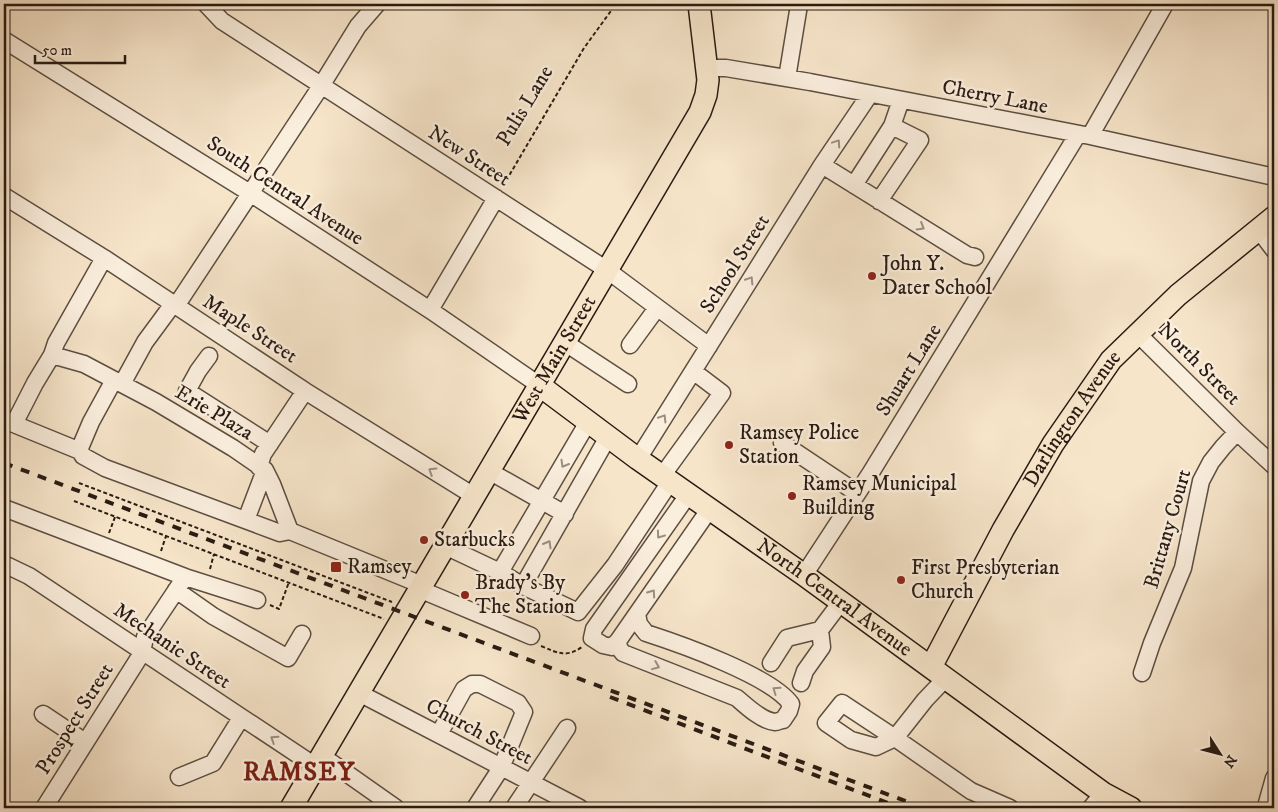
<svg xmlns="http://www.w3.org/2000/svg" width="1278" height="812" font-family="'IM FELL DW Pica',serif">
<rect width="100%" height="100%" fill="#f7e5ca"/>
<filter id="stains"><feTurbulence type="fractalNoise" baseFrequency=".004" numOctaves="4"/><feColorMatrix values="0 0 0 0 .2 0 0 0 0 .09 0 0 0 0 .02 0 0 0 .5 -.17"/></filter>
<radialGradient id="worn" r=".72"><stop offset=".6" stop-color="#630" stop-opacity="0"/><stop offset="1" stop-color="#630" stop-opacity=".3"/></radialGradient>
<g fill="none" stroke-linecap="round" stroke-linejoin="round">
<!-- minor casing -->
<g stroke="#5c4e41" stroke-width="19">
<path id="minor" d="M206,4L222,21L607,270L709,346
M4,40L250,193L430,310L539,385
M707,68H726L810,82L1090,136L1274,177
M787,78L799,5
M1090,136L1165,4
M822,165L967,255L975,257
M854,185L892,126L901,100
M4,196L104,258L305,391L474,496
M879,201L920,140L892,126
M1258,229L1274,250
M104,258L56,343L52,355L84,364L156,402L233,448L265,470L272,484L290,531L422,585
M176,306L321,86L358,26L377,4
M430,310L496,198
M1138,334L1237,432L1274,466
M564,342L628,384
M630,345L657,308
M209,356L198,371L187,391L270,444
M114,380L91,422L80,448V451L83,456L105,468L280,533L290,531
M122,384L145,342L173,304
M4,420L80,451
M14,424L35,383L52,355
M782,443L857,493
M638,459L822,165L870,94
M259,467L263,454L305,391
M489,471L565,514
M662,476L722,393L693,371
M688,495L594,629L592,638L603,645L612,647L618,641L709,510
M4,508L185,577L257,600
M246,520L265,470
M445,546L500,572L523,586L578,612L615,565L670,482
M4,564L29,576L315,766
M500,572L588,422
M804,575L870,474L1078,134
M523,586L608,437
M419,589L531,636
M176,590L213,616L288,658L302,634
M618,641L619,648L623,653L737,698C746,706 762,721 775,722C778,722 780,720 783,720L789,711L791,704C771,676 680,644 646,633L639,624L637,614
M771,663L787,638L820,630
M1142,673L1152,643L1183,568L1201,481L1211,462L1223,447L1237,432
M945,679L925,700L895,738L971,791L1010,808
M801,683L805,671L822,647L820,630L841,602
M359,693L580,808
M842,703L895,738L876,747L851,740L826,723Z
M43,714L85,742
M439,734L464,689L472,684H480L518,703L524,712L501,768L475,808
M320,757L332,763L396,808
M179,777L213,763L241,718
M44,808L142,653L145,637L185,577
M514,808L567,728
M1091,808L1103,793
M1267,808V803L1274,778"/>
</g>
<!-- major casing -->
<g stroke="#291b13" stroke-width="24">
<g id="major">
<path id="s1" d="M539,385L638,459L804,575L1103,793L1131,808"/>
<path id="s2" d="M931,667L1003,530L1053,444L1111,360L1178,295L1274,217"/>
<path id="s3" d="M291,808L700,112L706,95L708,80L699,4"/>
</g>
</g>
<!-- path -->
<path stroke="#291b13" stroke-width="2" stroke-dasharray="4 2.5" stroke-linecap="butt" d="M503,186L584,48L616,4
M79,483L392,602
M74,501L384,619
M109,533L115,517
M161,551L166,536
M210,569L214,554
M270,605L279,609L289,582
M541,646C558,653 566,658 582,647"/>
<!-- minor -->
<use href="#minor" stroke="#faeedd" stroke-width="16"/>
<!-- major -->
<use href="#major" stroke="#f7e5ca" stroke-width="21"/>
<!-- rail -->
<path stroke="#291b13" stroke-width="4" stroke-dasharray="9 9" stroke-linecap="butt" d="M4,463L924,808
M610,697L901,808"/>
</g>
<!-- one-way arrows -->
<defs><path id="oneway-chevron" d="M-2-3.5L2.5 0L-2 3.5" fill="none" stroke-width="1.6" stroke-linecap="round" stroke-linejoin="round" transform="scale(1.25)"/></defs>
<g stroke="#9c8f82">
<use href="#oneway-chevron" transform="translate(837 143) rotate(-56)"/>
<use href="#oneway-chevron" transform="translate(921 227) rotate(31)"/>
<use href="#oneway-chevron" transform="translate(750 280) rotate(-58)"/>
<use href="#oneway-chevron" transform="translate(663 418) rotate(-58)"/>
<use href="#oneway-chevron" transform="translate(564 464) rotate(120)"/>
<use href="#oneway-chevron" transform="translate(432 471) rotate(-148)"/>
<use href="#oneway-chevron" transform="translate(660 535) rotate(126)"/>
<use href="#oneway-chevron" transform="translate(548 544) rotate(-60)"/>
<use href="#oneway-chevron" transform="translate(652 593) rotate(-55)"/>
<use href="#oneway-chevron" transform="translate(656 666) rotate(22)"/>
<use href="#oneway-chevron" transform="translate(776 690) rotate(-145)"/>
<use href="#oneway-chevron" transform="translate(274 739) rotate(-147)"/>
</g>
<!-- markers -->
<g fill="#8f2418" stroke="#faeedd" stroke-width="2">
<circle cx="872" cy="276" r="5"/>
<circle cx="729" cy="445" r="5"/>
<circle cx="792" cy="496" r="5"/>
<circle cx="424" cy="540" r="5"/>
<rect x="330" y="561" width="12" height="12" rx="2.5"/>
<circle cx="901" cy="580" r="5"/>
<circle cx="465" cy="595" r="5"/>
</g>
<g text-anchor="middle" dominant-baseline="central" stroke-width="5" stroke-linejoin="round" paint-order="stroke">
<!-- street labels -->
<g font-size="21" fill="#291b13" stroke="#faeedd">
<text transform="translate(995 97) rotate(11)">Cherry Lane</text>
<text transform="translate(525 106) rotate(-59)">Pulis Lane</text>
<text transform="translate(469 156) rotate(33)">New Street</text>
<text transform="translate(285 191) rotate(33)">South Central Avenue</text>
<text transform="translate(735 264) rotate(-58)">School Street</text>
<text transform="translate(250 329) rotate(33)">Maple Street</text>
<text stroke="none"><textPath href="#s3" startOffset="520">West Main Street</textPath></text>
<text transform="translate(1199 364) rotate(45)">North Street</text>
<text transform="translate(909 370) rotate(-58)">Shuart Lane</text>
<text transform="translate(214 413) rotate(31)">Erie Plaza</text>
<text stroke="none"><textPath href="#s2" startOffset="286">Darlington Avenue</textPath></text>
<text transform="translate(1168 529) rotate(-74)">Brittany Court</text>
<text stroke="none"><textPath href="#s1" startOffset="364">North Central Avenue</textPath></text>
<text transform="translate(172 646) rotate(34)">Mechanic Street</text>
<text transform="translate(75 719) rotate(-58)">Prospect Street</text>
<text transform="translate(479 732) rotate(28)">Church Street</text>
</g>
<!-- poi labels -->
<g font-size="21" fill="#291b13" stroke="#faeedd" text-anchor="start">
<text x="882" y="264">John Y.<tspan x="882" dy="24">Dater School</tspan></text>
<text x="739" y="433">Ramsey Police<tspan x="739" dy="24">Station</tspan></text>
<text x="802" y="484">Ramsey Municipal<tspan x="802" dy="24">Building</tspan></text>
<text x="434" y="540">Starbucks</text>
<text x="347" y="567">Ramsey</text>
<text x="911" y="568">First Presbyterian<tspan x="911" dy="24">Church</tspan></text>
<text x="475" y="583">Brady's By<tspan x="475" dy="24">The Station</tspan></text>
</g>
<!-- district labels -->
<g font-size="26" font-weight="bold" letter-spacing="1" fill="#7a1f14" stroke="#faeedd">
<text x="299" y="772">RAMSEY</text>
</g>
</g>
<!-- margin -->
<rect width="1278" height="812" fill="none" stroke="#f7e5ca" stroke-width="20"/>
<rect x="5" y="5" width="1268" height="802" fill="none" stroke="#291b13" stroke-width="2.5"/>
<rect x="10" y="10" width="1258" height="792" fill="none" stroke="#291b13"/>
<!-- north arrow -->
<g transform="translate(1220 754) rotate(126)" stroke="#faeedd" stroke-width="4" paint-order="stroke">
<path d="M0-4L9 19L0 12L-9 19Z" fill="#291b13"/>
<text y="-8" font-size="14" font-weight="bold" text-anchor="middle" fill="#291b13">N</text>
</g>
<!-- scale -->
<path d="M35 55v8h90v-8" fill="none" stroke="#291b13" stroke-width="2.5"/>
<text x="42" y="55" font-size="15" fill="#291b13" stroke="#faeedd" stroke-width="4" paint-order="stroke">50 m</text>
<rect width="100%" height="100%" filter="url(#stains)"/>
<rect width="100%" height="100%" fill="url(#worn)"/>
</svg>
